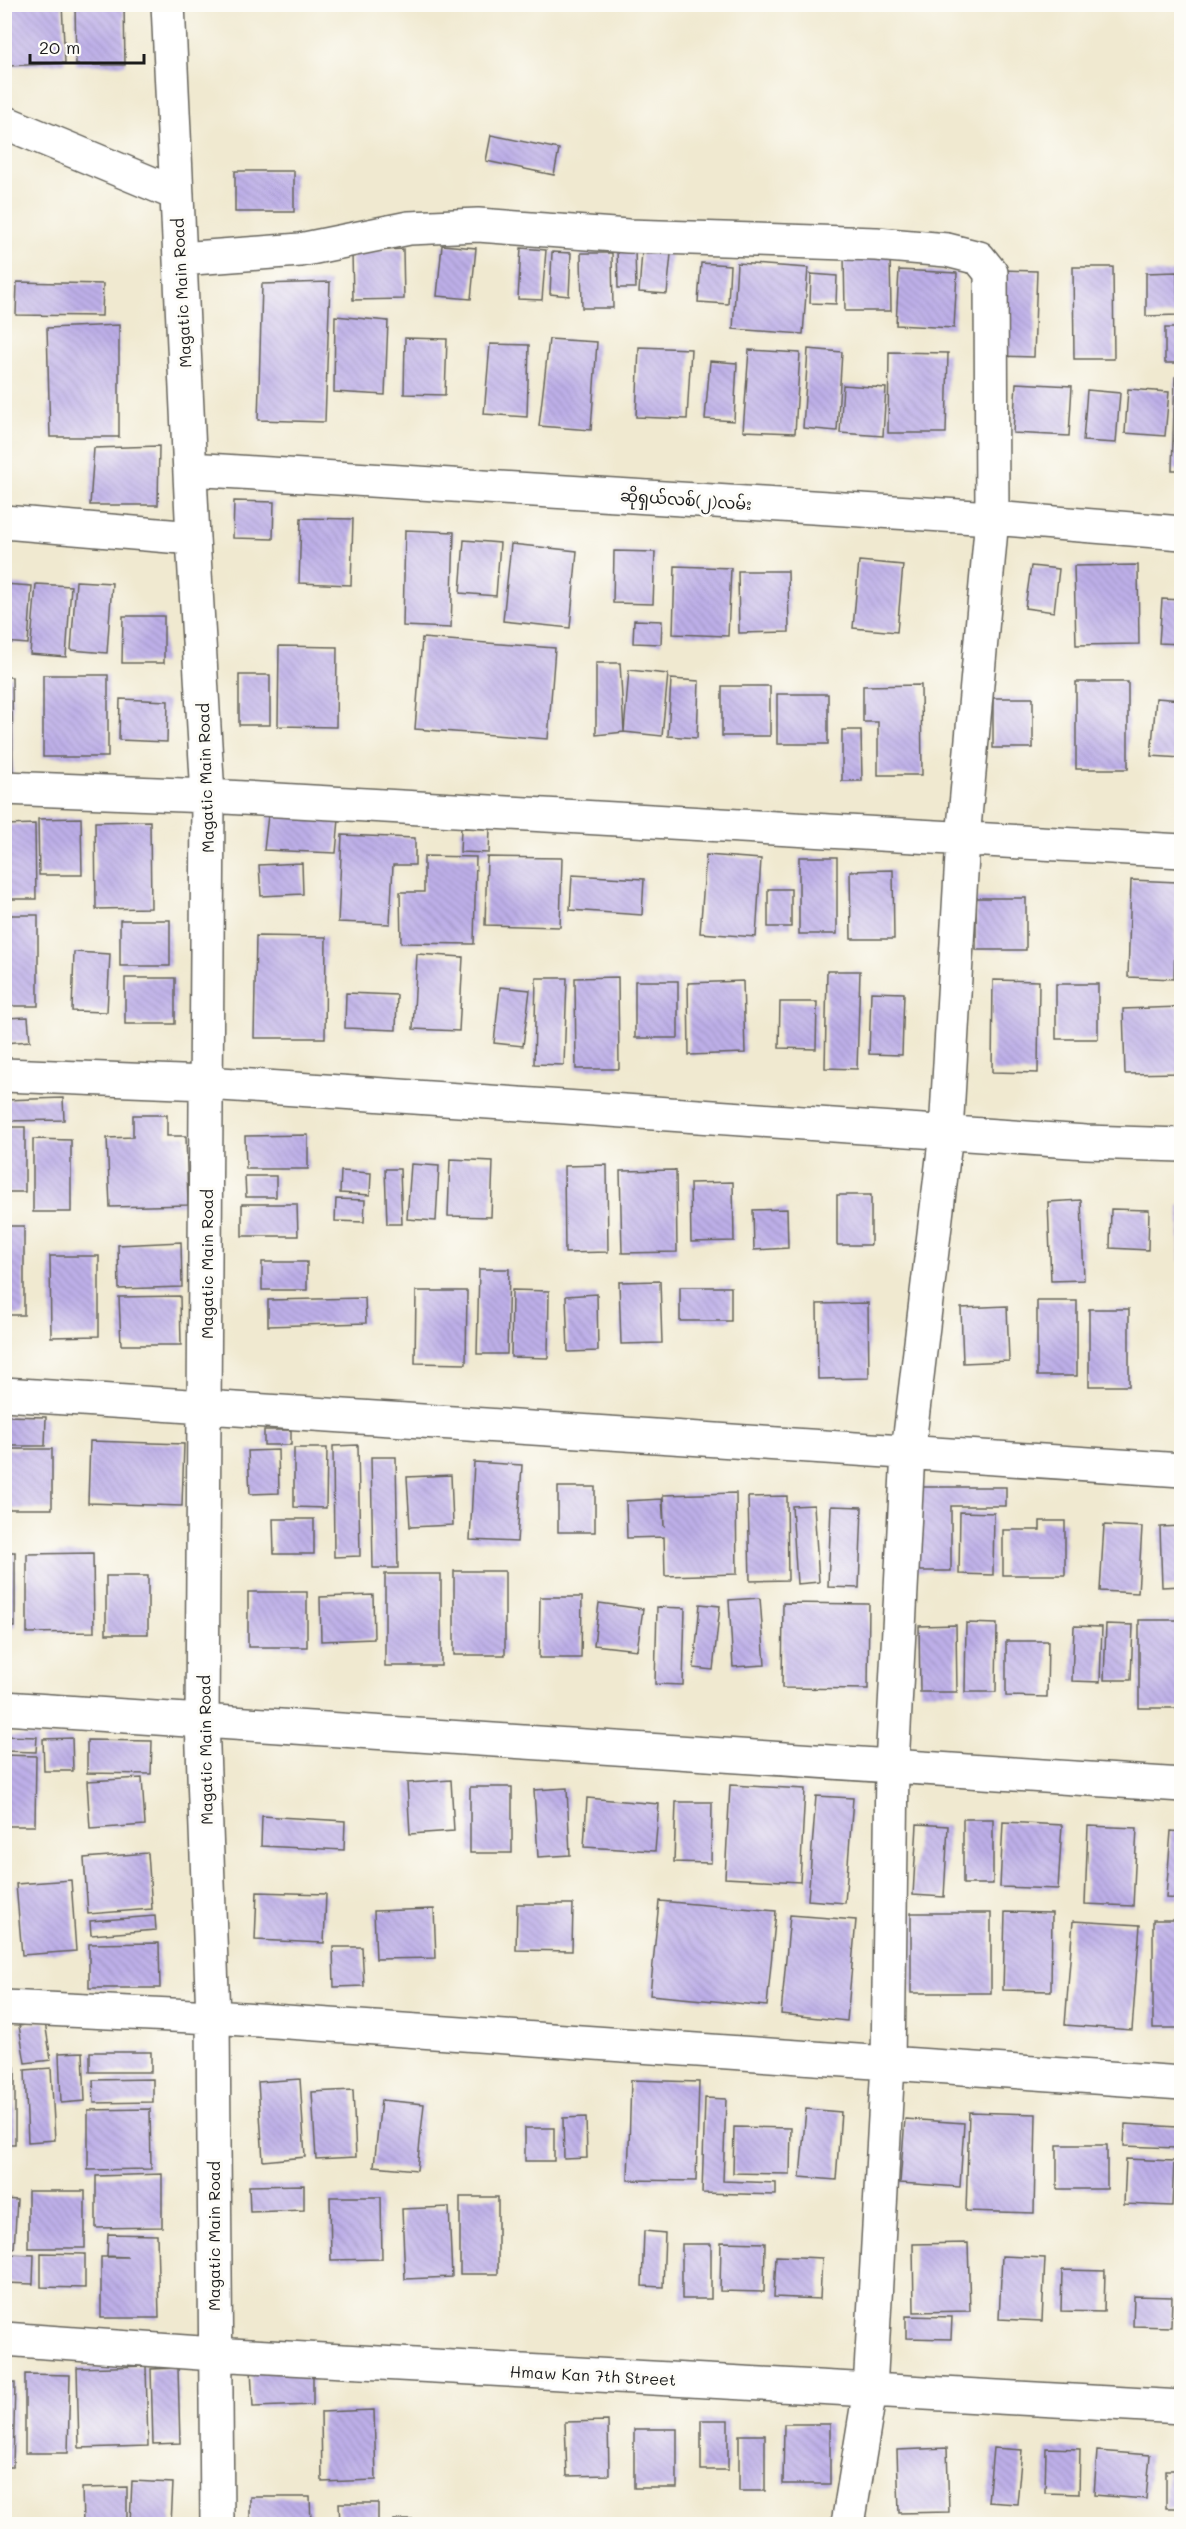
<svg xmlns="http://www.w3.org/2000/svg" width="1186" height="2529" font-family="Mali,'Noto Sans Myanmar',sans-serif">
<defs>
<pattern id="building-back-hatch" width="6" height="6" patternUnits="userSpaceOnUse" patternTransform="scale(1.5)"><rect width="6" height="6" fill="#bdafe8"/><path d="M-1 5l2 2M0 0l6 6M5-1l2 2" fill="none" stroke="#a296c6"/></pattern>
</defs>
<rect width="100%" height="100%" fill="#fdfcf7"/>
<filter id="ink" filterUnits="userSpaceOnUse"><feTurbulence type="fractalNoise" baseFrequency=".0167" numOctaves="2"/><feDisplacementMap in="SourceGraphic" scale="12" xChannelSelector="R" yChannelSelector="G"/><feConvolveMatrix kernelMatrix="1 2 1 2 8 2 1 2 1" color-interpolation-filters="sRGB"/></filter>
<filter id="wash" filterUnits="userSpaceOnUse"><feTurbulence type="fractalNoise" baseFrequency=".008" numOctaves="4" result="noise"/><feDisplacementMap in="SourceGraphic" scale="24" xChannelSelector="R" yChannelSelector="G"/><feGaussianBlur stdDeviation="1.35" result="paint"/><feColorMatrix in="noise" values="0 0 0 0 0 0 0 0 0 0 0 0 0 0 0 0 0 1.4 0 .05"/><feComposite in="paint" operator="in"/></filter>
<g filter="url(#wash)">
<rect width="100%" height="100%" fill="#f0e9d0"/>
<g id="blocks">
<!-- building -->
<path fill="url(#building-back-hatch)" d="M6,4H62L65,63L9,66Z
M75,4H124L125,65H76Z
M491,135L559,149L554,175L486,161Z
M235,171H294V212H235Z
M442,245L476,248L471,299L437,296Z
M521,248L546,250L542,300L518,299Z
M403,249L404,299L353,300L352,252Z
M617,249H635L636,288H618Z
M642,251L671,254L667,294L639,292Z
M552,252L571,253L569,296L550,294Z
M581,253H612L613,308H582Z
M890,255L891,311H845L844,256Z
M701,263L730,265L728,304L698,302Z
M737,263L808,268L803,334L733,329Z
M1073,267H1113L1114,359H1074Z
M899,270L957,273L954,328L896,325Z
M1002,270L1037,271L1034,357L999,356Z
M1177,272L1178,315L1146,316V273Z
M811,274L837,276L836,304L810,303Z
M17,282L103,284L102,316L16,315Z
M330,282L325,422L258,420L262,284Z
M335,316L388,321L385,395L334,392Z
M119,325V437H50L47,328Z
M1165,328H1182V363H1165Z
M405,338L447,339L445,395L404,394Z
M549,339L597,342L591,430L539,426Z
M490,344L529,345L527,417L484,414Z
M639,347L691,349L687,419L636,417Z
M808,349L842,352L837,431L803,428Z
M749,350L800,353L795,433L743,431Z
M889,352L948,353L946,433H888Z
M710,361L737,363L734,421L705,419Z
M1175,377H1182V470H1172Z
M1016,383L1072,386L1069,436L1013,433Z
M843,385L886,388L883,436L840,433Z
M1128,389L1169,392L1165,436L1125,433Z
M1087,390L1120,393L1116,443L1083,441Z
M159,446L158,505H90L94,448Z
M234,501L274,502L273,539L233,538Z
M301,518L353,519L351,585L299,583Z
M405,530L454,532L451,628L403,626Z
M464,540L500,543L496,596L460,593Z
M511,544L577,551L570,628L503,621Z
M614,551L655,552L653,604L613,603Z
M859,561L903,565L897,632L853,628Z
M1138,565L1139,644L1076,645L1074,566Z
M675,566L731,568L728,636L673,634Z
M1031,566L1059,569L1054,612L1025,608Z
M738,571H788L789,632L739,633Z
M76,581L112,583L107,653L71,650Z
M4,584L32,586L28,644L4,642Z
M36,584L71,586L66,657L30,654Z
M1162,599L1182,600V644L1159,643Z
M123,616H164V663H122Z
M634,620L662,621L661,644L633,643Z
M422,638L555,648L548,739L415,729Z
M279,646L337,647L336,727L278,726Z
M596,663H620L624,732L596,735Z
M629,670L668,674L662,736L624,732Z
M43,675H108V757H43Z
M239,675H270V725H239Z
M4,677H12L13,780L4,779Z
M671,679L699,681L697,738L668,736Z
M1076,682H1128V769H1076Z
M921,685L922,775H878V722H863V686Z
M722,686H770V736H722Z
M777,694H828V744H777Z
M993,698H1033V748H993Z
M1156,698L1182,700V758L1151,756Z
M120,699L168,701L167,742L119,740Z
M842,730H861L862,781H842Z
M268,815L339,819L336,853L264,850Z
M81,818L82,875H39L38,819Z
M150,821L151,908L96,909L95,822Z
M35,824L36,899H5V825Z
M461,828L490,829L489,853L460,852Z
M342,835L415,838V865H393L390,924L338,922Z
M706,855L761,859L756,937L700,933Z
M424,856L476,857L474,944L401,943L400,892H424Z
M487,857L562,858L560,927L485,925Z
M799,857H837V934H799Z
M302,863L303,894L261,896L259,865Z
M893,870L894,939H851L850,871Z
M572,875L644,879L642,915L570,910Z
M1131,880L1177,882L1174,979L1128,977Z
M768,889H791V927H768Z
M976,898H1026V950H976Z
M4,915H38V1006H4Z
M120,920H170V966H120Z
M256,936L326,937L325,1038H254Z
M74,952L110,954L107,1012L72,1011Z
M417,954L463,957L459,1031L413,1029Z
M827,971H860L857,1069L825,1068Z
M618,977L619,1069H576L575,978Z
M125,978H175V1024H125Z
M536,978H567L564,1065L534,1064Z
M993,980L1039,981L1038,1073L992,1072Z
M635,981H678V1038H635Z
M743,981L745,1053L689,1055L688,983Z
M1056,984H1098V1039H1056Z
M500,987L530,990L523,1046L494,1043Z
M871,992L904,993L902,1055L869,1054Z
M346,993L397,995L396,1030L345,1028Z
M780,1002H817L816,1049L779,1048Z
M1179,1007L1180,1073L1125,1074L1123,1009Z
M28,1017L30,1041L4,1043V1018Z
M63,1098L64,1120L4,1121V1100Z
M133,1115H167V1136H186L188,1205L110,1207L107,1138L133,1137Z
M5,1127H25V1192H5Z
M308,1135V1169H246L245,1136Z
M33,1139L71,1140V1212H33Z
M450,1159L493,1161L491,1217L448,1216Z
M411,1164L439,1166L436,1221L407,1219Z
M607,1165L608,1252L565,1253L564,1166Z
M385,1169H400L402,1224H387Z
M676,1170L677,1252L622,1253L620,1171Z
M341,1171L371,1173L370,1195L340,1193Z
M245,1176H276V1197H246Z
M733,1182L734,1241L691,1242L690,1183Z
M837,1195H871V1245H837Z
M336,1199L365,1200L364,1222L335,1221Z
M1081,1200L1084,1280L1051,1281L1048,1202Z
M242,1204H297L298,1236H242Z
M1179,1205H1182V1261H1179Z
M787,1209L788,1248L754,1250L753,1210Z
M1111,1209L1149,1210L1148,1250L1110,1248Z
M4,1226H24V1315H4Z
M181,1242L182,1287L119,1289L118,1245Z
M50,1256H99V1336L51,1337Z
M262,1262H307V1290H262Z
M479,1269H509L507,1354H477Z
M660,1281L662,1343L621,1344L619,1282Z
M680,1287H731V1321H680Z
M512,1290L549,1291L548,1358L511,1357Z
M416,1291H467L466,1364L415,1363Z
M597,1294L598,1351L568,1352L566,1296Z
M180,1296L181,1345H121L119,1297Z
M365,1298L366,1323L268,1326V1300Z
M1037,1301H1077V1376H1037Z
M868,1303L869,1378L818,1379L817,1304Z
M1007,1306L1009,1361L963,1363L961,1308Z
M1089,1309H1129V1386H1089Z
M1179,1332H1182V1402H1179Z
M4,1416L46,1417L45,1446H4Z
M264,1430H291V1445H264Z
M90,1441L184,1444L182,1506L88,1503Z
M358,1445L360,1556L334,1557L333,1446Z
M294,1448H327L326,1508L294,1507Z
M4,1449H52V1509H4Z
M278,1450L279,1493L250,1494L248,1451Z
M371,1457H396L398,1568H373Z
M474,1462L522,1465L517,1542L470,1540Z
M451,1475L453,1525L410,1527L407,1477Z
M558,1487H595V1532H558Z
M912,1487H1006V1506H951V1571H912Z
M736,1493L737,1574L665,1576L664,1537L627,1538L626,1501L662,1499L664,1527L663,1495Z
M787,1496L788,1580L750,1581L748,1497Z
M814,1505L819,1582L797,1584L792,1506Z
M831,1506L862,1507L859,1588L828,1587Z
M960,1512L994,1513L993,1575L959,1574Z
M273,1519H314V1554H274Z
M1040,1521H1065V1575H1003V1530H1040Z
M1104,1525L1142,1527L1138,1593L1100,1591Z
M1182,1526V1586L1162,1587L1160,1527Z
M4,1552H15V1627H4Z
M93,1553L94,1632L27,1633V1554Z
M454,1571H505V1655H454Z
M385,1574H441V1666H385Z
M106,1576H148V1634H106Z
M248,1592H307V1647H248Z
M373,1595L374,1639L321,1641L320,1597Z
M540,1597H582L581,1658H539Z
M760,1598L765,1665L733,1667L729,1600Z
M599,1603L643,1609L637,1650L594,1645Z
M783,1603L869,1604L868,1689L782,1688Z
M700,1604L720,1606L713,1670L694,1668Z
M657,1607L685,1608L683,1685L655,1684Z
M1139,1620H1182V1708H1139Z
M966,1623L997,1624L996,1692H965Z
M1106,1624L1133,1625L1131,1680H1104Z
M956,1625L957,1692H920L919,1626Z
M1074,1626L1102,1627L1100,1682L1072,1681Z
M1006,1641H1048L1047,1697L1006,1696Z
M4,1736L37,1737L36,1752L4,1751Z
M72,1738L73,1771H44L43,1739Z
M87,1740L152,1741L151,1774L87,1773Z
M4,1755L36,1756L35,1826H4Z
M142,1778L145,1825L90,1829L87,1781Z
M451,1780L454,1831L410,1834L407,1783Z
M730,1785L805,1789L800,1882L725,1878Z
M470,1787H512V1853H470Z
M567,1788L570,1855L538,1857L534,1790Z
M816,1796L853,1798L845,1903L808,1900Z
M587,1798L659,1804L655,1851L584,1847Z
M676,1802H712L711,1863L674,1862Z
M262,1816L345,1821L344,1850L261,1846Z
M963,1819H993V1884H963Z
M1003,1822L1062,1825L1058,1889L1000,1887Z
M917,1824L948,1826L944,1897L913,1895Z
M1088,1826L1137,1828L1133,1906L1085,1904Z
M1171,1831L1182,1832V1899L1166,1898Z
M148,1853L152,1909L88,1914L84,1858Z
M4,1878H7V1946H4Z
M71,1880L76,1951L22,1955L16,1884Z
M257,1892L326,1894L324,1943L255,1940Z
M659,1901L776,1911L767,2006L650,1995Z
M517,1904H573L572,1951L516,1950Z
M434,1909L436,1958L376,1959L374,1911Z
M1005,1912L1052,1913L1051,1991L1003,1990Z
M911,1913H991V1993H911Z
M790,1915L856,1920L847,2021L781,2014Z
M155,1916L156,1930L91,1935L90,1921Z
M1153,1920H1182V2028H1153Z
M1073,1921L1140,1925L1132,2030L1065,2025Z
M159,1943L160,1988H89V1944Z
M333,1947H362L364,1986L334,1987Z
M45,2022L51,2060L25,2063L19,2026Z
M4,2029H10V2060H4Z
M83,2052L85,2101L61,2103L59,2053Z
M90,2052H151V2072H90Z
M5,2067H15V2144H5Z
M51,2068L55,2140L28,2142L25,2070Z
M153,2079V2102L94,2103L93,2080Z
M300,2079L305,2157L263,2161L258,2082Z
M631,2080L699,2082L696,2181L628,2180Z
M353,2090L356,2157L316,2159L312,2092Z
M705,2098L726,2099L723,2181L776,2183V2195L702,2193Z
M381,2100L424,2104L417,2170L374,2166Z
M150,2109L151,2169L88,2170V2110Z
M806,2109L841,2112L836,2180L800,2177Z
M969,2112L1036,2114L1034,2213L966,2211Z
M586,2117L587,2158L564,2159L563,2118Z
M905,2119L964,2123L960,2187L900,2183Z
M1125,2124L1177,2127L1176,2148L1124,2146Z
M1178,2125H1182V2204L1176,2203Z
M734,2127L791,2128L790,2174L733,2173Z
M525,2128H554V2161H525Z
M1057,2145H1107V2189H1057Z
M1126,2159L1174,2161L1172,2206L1124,2204Z
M162,2174V2227L96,2228V2176Z
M304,2185V2210L250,2212L249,2186Z
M28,2191H85V2248H28Z
M330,2197H381L382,2259L331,2260Z
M460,2197H498V2274H460Z
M4,2199L17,2200L14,2249L4,2248Z
M449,2207L452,2277L405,2279L402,2209Z
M644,2231L665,2233L663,2287L642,2286Z
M108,2234L157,2235L159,2318H101V2257H128L107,2256Z
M721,2242L765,2243L764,2292L720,2291Z
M968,2243L970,2311L914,2312L913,2244Z
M682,2244H711V2299H682Z
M41,2253L85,2254V2288L41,2287Z
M4,2254L34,2255L33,2284L4,2283Z
M776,2256L822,2258L820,2299L774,2297Z
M1002,2256L1045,2258L1042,2321L999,2319Z
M1062,2270L1105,2271L1104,2312L1061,2311Z
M1134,2296L1172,2297L1171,2327L1133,2326Z
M906,2316L952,2317L951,2339L906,2338Z
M146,2366L148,2446L79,2448L77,2368Z
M178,2368L180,2443L153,2444L151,2369Z
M313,2368V2405L253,2407L251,2369Z
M25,2374L70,2375L68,2453H25Z
M4,2383H15L13,2467H4Z
M374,2410L376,2480L322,2482L321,2412Z
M701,2420H728V2470H701Z
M608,2421L609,2475L567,2476L565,2422Z
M784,2424H830V2484H783Z
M634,2429H677V2488H634Z
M739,2435H765V2491H739Z
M947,2448L949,2512L899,2513L897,2450Z
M993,2448L1022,2450L1017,2504L988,2502Z
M1046,2448L1080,2449L1079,2494L1045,2493Z
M1097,2451L1150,2455L1146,2499L1094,2495Z
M1166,2470H1182V2508H1166Z
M132,2481L173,2483L171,2524H130Z
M127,2487V2524H83L82,2488Z
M250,2497H310L311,2524H250Z
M339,2503H378V2524H340Z
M394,2520H425V2524H395Z"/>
</g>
</g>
<g filter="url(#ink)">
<use href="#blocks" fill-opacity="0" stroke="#66645b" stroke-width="1.5"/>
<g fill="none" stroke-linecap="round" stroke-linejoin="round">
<!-- minor casing -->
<g stroke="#66645b" stroke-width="36">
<path id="minor" d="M168,4L193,538L208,796L202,1721L213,2017L217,2524
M4,122L177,194
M180,259L300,250L409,228L478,225L628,236L876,244L947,250L979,258L991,273L992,518L963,839L946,1133L908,1452L892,1766L888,2063L870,2390L848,2524
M190,469L992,518L1182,533
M4,522L193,538
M4,788L208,796L1182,851
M4,1075L206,1083L1086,1142L1182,1145
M4,1394L1182,1470
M4,1708L1182,1785
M4,2007L213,2017L1182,2083
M4,2339L214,2354L1182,2407"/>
</g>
<!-- minor -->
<use href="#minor" stroke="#fff" stroke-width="33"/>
</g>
</g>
<g text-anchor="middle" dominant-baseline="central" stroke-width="6" stroke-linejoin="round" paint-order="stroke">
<!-- street labels -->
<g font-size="16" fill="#1c1c1c" stroke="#fdfcf7">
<text transform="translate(181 293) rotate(-93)">Magatic Main Road</text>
<text transform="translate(686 499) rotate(4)">ဆိုရှယ်လစ်(၂)လမ်း</text>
<text transform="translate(205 778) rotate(-92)">Magatic Main Road</text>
<text transform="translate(206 1264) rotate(-90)">Magatic Main Road</text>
<text transform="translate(205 1750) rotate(-91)">Magatic Main Road</text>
<text transform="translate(213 2236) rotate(-90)">Magatic Main Road</text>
<text transform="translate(593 2375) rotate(3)">Hmaw Kan 7th Street</text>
</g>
</g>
<!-- margin -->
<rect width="1186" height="2529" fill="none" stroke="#fdfcf7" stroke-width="24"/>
<!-- scale -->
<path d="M30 54v9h114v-9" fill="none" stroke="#1c1c1c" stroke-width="3"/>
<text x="39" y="54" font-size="18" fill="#1c1c1c" stroke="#fdfcf7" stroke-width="4.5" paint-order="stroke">20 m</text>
</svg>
